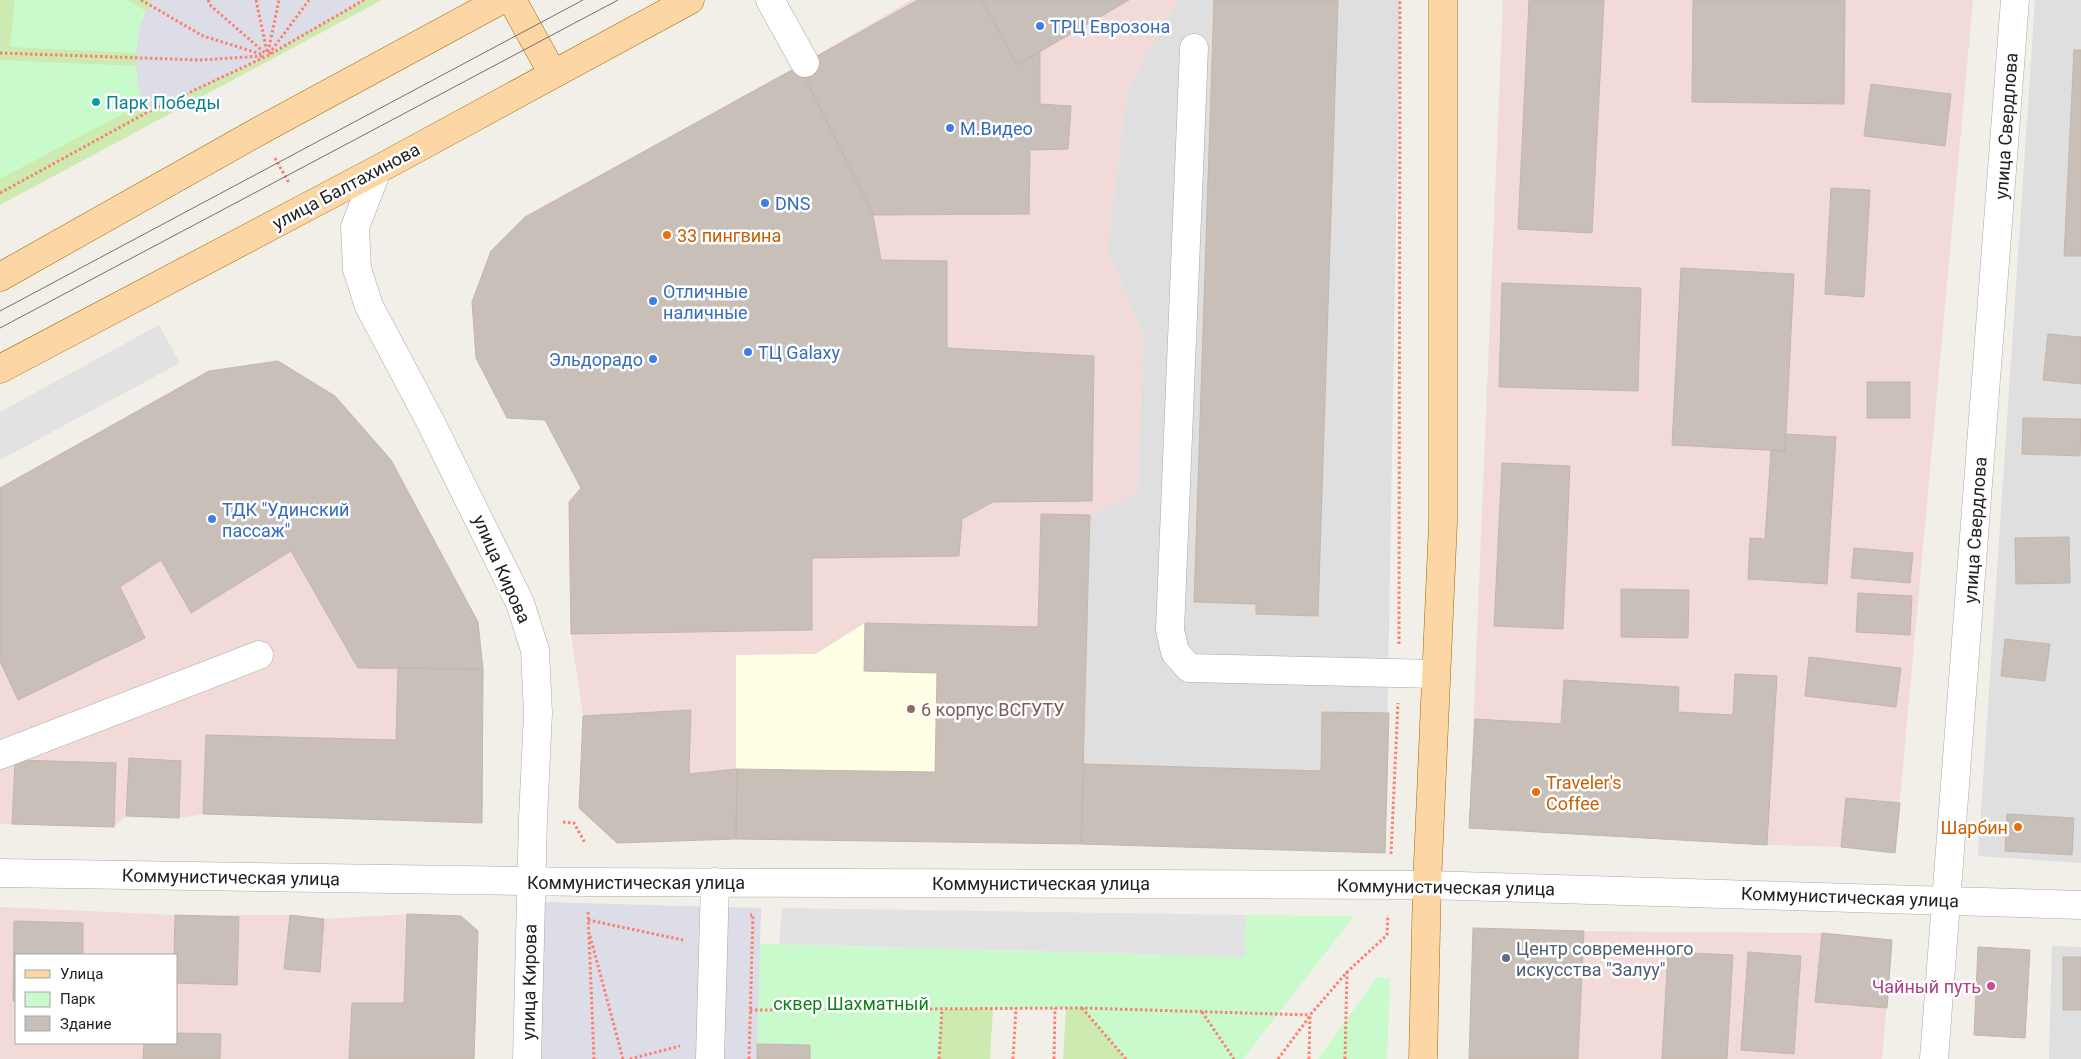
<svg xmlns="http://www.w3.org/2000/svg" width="2081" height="1059" font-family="Roboto,sans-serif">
<rect width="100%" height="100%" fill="#f2efe9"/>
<!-- residential -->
<path fill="#e0dfdf" d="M1177,0H1400L1385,853L1081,844L1090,515L1137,493L1143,336L1107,250L1127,91Z
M2035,0H2081V863L1978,856Z
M2052,946L2081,947V1059H2049Z"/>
<!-- commercial -->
<path fill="#f2dad9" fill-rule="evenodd" d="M911,0H1177L1127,91L1107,250L1143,336L1137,494L1090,515L1041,514L1038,627L865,623L816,654L737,655V769L617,843L579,808L583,716L571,634L581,488L525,217L799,66Z
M1503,0H1973L1895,853L1841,847L1767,845L1469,828Z
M209,371L335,396L483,669L482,823L203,814L179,818L126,816L114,827L0,824V488Z
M0,907L175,915H290L324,919L407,914L461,916L478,931L474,1059H0ZM16,955H176V1043H16Z
M1473,928L1584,931L1822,933L1892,940L1882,1059H1469Z"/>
<!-- education -->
<path fill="#ffffe5" d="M1041,514L1090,515L1081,844L736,839V655L816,654L865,623L1038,627Z"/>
<!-- grass -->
<path fill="#cdebb0" d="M0,0H382L0,205Z
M1066,1007L1082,1008L1126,1059H1063Z
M993,1008L990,1059H939L942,1009Z"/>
<!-- park -->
<path fill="#c8facc" d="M15,0H127L146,11L139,30L136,53L10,47Z
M0,60L137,66L138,86L143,103L0,179Z
M1246,915L1354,916L1243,1059H1126L1082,1008L942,1009L939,1059H810V1045L757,1044L760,944L1244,957Z
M1377,977L1390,979L1387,1059H1318Z"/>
<!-- parking -->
<path fill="#e2e2e2" d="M159,325L180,363L0,460V412Z
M782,908L1246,915L1244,957L779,944Z"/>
<!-- plaza -->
<path fill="#dddde8" d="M151,0H364L267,56L146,113L138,86L136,58L139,30Z
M543,902L761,908L757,1059H539Z"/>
<!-- building -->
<path fill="#c7bfb8" stroke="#c4b6ab" d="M918,0H982L1017,65L1040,52V104L1071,106L1068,149L1030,150L1029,214L873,215L799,66Z
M982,0H1129L1017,65Z
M1214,0H1338L1318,616L1256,614V604L1194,602Z
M1529,0H1604L1592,233L1518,229Z
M1693,0H1845L1844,104L1692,102Z
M2074,50H2081V256H2064Z
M799,66L873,215L881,260L947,261V348L1094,356L1092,501L993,502L962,519L959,556L812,558V630L571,634L569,502L581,488L545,420L507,418L476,358L472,302L491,251L525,217Z
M1871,84L1951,94L1945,146L1864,136Z
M1831,188L1870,190L1864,297L1825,294Z
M1681,268L1794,274L1785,451L1672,445Z
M1502,283L1641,288L1638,391L1499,387Z
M2048,334L2081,337V384L2043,380Z
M278,361L335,396L391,460L478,622L483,669L358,668L291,551L191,613L161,560L120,587L145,638L18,700L0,661V488L209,371Z
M1867,382H1910V418H1867Z
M2023,418L2081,419L2080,456L2022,454Z
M1785,434L1836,437L1827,584L1748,579L1750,538L1765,539L1771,450L1785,451Z
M1502,463L1570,466L1563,629L1494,626Z
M1041,514L1090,515L1081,844L736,839L737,769L935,772L937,673L864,671L865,623L1038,627Z
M2069,537L2070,583L2016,584L2015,538Z
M1854,548L1913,553L1910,583L1851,578Z
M1621,589L1689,590L1688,638L1621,637Z
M1858,593L1912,596L1910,635L1856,632Z
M2005,639L2050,644L2045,681L2001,676Z
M1809,657L1901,668L1896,707L1805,696Z
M398,668L483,669L482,823L203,814L206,735L396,740Z
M1735,674L1777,676L1767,845L1469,828L1475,719L1561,724L1564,680L1679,687L1678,712L1733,715Z
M691,710L689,774L737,769L736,839L617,843L579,808L583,716Z
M1322,712L1389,713L1385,853L1081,844L1084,764L1321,771Z
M129,758L181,761L179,818L126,816Z
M15,760L116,763L114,827L12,824Z
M1846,798L1900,803L1895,853L1841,847Z
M2007,814L2074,818L2072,855L2005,851Z
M407,914L461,916L478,931L474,1059H349L352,1003H404Z
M175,915L239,917L237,985L176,983V955H174Z
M290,915L324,919L320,972L284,969Z
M14,921L83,923V955H16V1001H13Z
M1473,928L1584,931L1578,1059H1469Z
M1822,933L1892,940L1887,1008L1815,1002Z
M1978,947L2030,950L2025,1038L1974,1035Z
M1668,952L1733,955L1727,1059H1662Z
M1748,952L1801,956L1794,1054L1741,1050Z
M2063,957H2081V1010H2063Z
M176,1033L221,1034L220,1059H143L144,1043H176Z
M757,1044L810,1045V1059H757Z"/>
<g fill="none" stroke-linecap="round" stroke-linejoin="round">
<!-- minor casing -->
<g stroke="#a9a9a9" stroke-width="29">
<path id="minor" d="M770,0L805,63
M1194,48L1170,630L1175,652L1189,668L1436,674
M377,170L355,227L357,269L369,306L429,419L520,603L535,650L538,713L533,818L527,1059
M0,755L259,655
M0,873L586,882L1427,885L2081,905
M710,1059L715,882
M1934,1059L2015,0"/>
</g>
<!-- major casing -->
<g stroke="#a06b00" stroke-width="29">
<path id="major" d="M512,0L553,74
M0,277L261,130L501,0
M0,369L377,170L690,0
M1423,1059L1427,885L1443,522V0"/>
</g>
<!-- path -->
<path stroke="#fa8072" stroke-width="3" stroke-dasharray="2.5 2.5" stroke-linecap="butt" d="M141,0L203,36L264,55
M208,0L211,6L265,53
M256,0L267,52
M268,52L279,0
M0,53L200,60L263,56
M269,54L309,0
M275,158L289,183
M0,193L146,113L267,56L364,0
M1399,644L1400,0
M563,822L574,823L585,843
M1391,854L1398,703
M588,912L594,1059
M588,920L683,940
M590,936L623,1059
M1082,1008L1126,1059
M750,1010L1082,1008L1310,1015
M1202,1012L1234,1059
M630,1059L680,1046
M749,1059L753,915H750
M939,1059L942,1009
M1013,1059L1016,1008
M1054,1059L1055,1008
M1278,1059L1310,1016
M1309,1059L1310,1015L1347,972L1387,935L1388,915
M1345,1059L1347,972"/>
<!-- minor -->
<use href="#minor" stroke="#fff" stroke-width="28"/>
<!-- major -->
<use href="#major" stroke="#fcd6a4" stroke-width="28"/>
<!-- tram -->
<path stroke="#707070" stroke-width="1" d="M0,311L583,0
M0,328L618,0"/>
</g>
<!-- markers -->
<g fill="#3f7fe0" stroke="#fff" stroke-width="2">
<circle cx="1040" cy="26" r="5"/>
<circle cx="950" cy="128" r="5"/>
<circle cx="765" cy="203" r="5"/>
<circle cx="653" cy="301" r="5"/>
<circle cx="748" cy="352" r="5"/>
<circle cx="653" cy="359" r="5"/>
<circle cx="212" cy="519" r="5"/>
</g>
<circle fill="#0f9aa8" stroke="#fff" stroke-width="2" cx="96" cy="102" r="5"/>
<g fill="#e8710a" stroke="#fff" stroke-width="2">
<circle cx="667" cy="235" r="5"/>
<circle cx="1536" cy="792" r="5"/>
<circle cx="2018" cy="827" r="5"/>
</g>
<circle fill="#8d6e63" stroke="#fff" stroke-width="2" cx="911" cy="709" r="5"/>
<circle fill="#5c6f8a" stroke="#fff" stroke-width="2" cx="1506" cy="958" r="5"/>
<circle fill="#d1479c" stroke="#fff" stroke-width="2" cx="1991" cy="986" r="5"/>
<g text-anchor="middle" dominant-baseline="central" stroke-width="5" stroke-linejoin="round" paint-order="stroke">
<!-- shop labels -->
<g font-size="18" fill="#366cbe" stroke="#fff" text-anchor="start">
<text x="1050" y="26">ТРЦ Еврозона</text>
<text x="960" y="128">М.Видео</text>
<text x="775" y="203">DNS</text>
<text x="663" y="291">Отличные<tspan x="663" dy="21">наличные</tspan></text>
<text x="758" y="352">ТЦ Galaxy</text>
<text x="643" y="359" text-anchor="end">Эльдорадо</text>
<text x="222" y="509">ТДК "Удинский<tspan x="222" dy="21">пассаж"</tspan></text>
</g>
<!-- culture labels -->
<g font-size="18" fill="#0d838f" stroke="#fff" text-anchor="start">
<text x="106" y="102">Парк Победы</text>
</g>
<!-- street labels -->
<g font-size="18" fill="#222" stroke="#fff">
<text transform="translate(2006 126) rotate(-86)">улица Свердлова</text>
<text transform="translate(346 186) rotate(-28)">улица Балтахинова</text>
<text transform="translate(1975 530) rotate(-86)">улица Свердлова</text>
<text transform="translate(502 569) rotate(66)">улица Кирова</text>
<text transform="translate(231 877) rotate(1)">Коммунистическая улица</text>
<text x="636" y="882">Коммунистическая улица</text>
<text x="1041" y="883">Коммунистическая улица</text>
<text transform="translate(1446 887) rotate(1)">Коммунистическая улица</text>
<text transform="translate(1850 897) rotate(2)">Коммунистическая улица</text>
<text transform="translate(529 982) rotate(-89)">улица Кирова</text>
</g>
<!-- food labels -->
<g font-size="18" fill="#c56008" stroke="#fff" text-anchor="start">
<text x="677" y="235">33 пингвина</text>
<text x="1546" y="782">Traveler's<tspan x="1546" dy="21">Coffee</tspan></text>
<text x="2008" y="827" text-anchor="end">Шарбин</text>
</g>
<!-- education labels -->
<g font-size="18" fill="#785e54" stroke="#fff" text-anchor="start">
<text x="921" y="709">6 корпус ВСГУТУ</text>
</g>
<!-- service labels -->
<g font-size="18" fill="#4e5e75" stroke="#fff" text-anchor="start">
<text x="1516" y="948">Центр современного<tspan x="1516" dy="21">искусства "Залуу"</tspan></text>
</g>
<!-- hotel labels -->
<g font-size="18" fill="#b23c85" stroke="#fff" text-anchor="end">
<text x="1981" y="986">Чайный путь</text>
</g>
<!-- park labels -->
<g font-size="18" fill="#0c8416" stroke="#fff">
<text x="851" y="1003">сквер Шахматный</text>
</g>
</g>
<!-- legend -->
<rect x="15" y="954" width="162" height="90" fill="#ffffff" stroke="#a7a7a7"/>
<rect x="25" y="970" width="25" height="8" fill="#fcd6a4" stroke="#a7a7a7"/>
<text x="60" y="979" font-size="15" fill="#222222">Улица</text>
<rect x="25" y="992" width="25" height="15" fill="#c8facc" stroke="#a7a7a7"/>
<text x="60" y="1004" font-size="15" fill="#222222">Парк</text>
<rect x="25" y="1016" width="25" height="15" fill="#c7bfb8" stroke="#a7a7a7"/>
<text x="60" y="1029" font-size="15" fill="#222222">Здание</text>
</svg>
